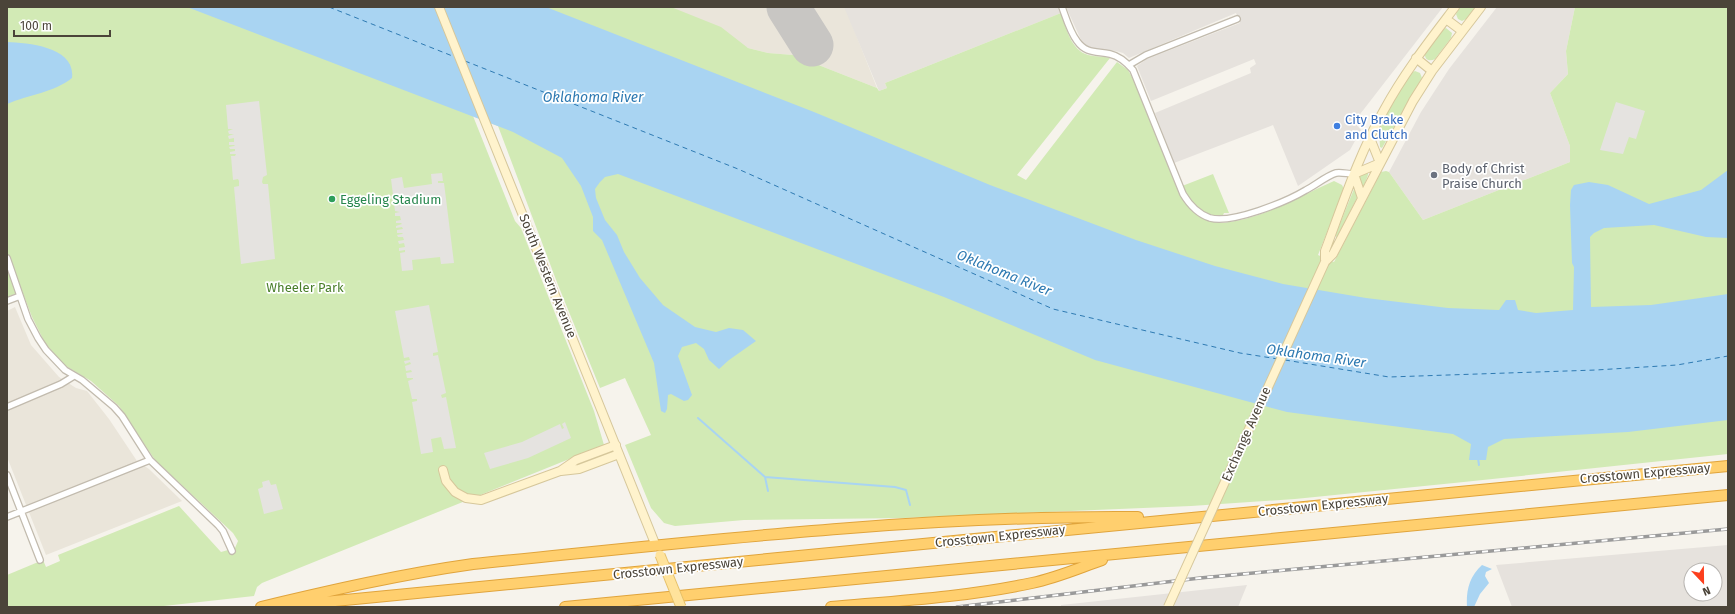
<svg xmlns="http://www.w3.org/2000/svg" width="1735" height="614" font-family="'Fira Sans',sans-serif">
<rect width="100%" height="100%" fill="#f6f3ec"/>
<!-- residential -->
<path fill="#eae5da" d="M671,7H845L877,88L793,55L768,53L748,48Z
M15,307L31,345L59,377L76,388L87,391L109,419L137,461L149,469L182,501L46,555L7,457V311Z"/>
<!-- industrial -->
<path fill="#e6e2dd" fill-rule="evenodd" d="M844,7H1058L1061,13L885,83L887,88L879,91Z
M1066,7H1443L1354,122L1361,130L1350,150L1298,186L1273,125L1174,163L1155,113L1251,73L1250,68L1256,64L1254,59L1151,101L1137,66L1147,59L1240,23L1236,13L1129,58L1123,53L1116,51L1094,49L1083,44Z
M1497,7H1575L1566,51L1568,74L1550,93L1570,146V162L1423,220L1389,172L1421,112L1449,69Z
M1728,545V607H1512L1496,565ZM1691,570H1715V594H1691Z
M1247,585L1238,607H1061V605Z"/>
<!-- green -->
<path fill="#d2eab5" d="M7,7H671L721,27L748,48L768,53L793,55L877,88L879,91L887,88L885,83L1061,13C1066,28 1071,50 1088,55C1095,57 1103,56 1110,58L1017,175L1026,180L1117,62L1128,70L1133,79L1177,188L1213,174L1229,213H1224L1219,223C1260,221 1297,197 1334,181L1342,185L1344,189L1318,255L1334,262L1381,172L1386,171L1389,172L1423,220L1570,162V146L1550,93L1568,74L1566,51L1575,7H1728V454L1454,483L1295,499L1191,506L904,518L744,520L675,526L664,523L651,508L625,445L651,435L625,378L600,388L558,285L498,126L473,116L515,221L521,228L594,411L604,445L262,583L257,587L254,596L155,607H7V575L43,560L46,567L60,561L58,555L179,506L221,552L235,548L238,541L233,533L155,460L119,406L91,381L66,366L57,357L45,343L32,317L22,291L7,297Z
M1460,7H1476L1466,19L1462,21L1458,19L1456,14Z
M1446,28L1452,33L1451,38L1435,59C1430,62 1424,60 1425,53L1442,30Z
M1415,71L1420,73L1422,78L1382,148L1380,147L1379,131L1381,125C1386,114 1406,74 1415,71Z
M1368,172V175L1363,188L1358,180L1359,176Z
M1356,188L1357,198L1337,237L1335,236L1354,189Z"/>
<!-- parking -->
<path fill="#e5e3e0" d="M259,101L267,175L263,177L262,182L263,184H268L275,259L241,264L234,187L239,186V181L238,179L233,180L231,156H235L236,154H230V152L235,151V149H230L229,147L234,146L235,145H229V142H234V138L229,139L228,136L234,134H229L228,131L233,129H228L226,105Z
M1616,102L1645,111L1636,139L1629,137L1623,154L1600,150Z
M442,173L443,181H438V183H444L454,263L441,264L440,257L412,260L413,270L402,271L400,253L405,252V250L399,251V248L405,247L404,243L399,244L398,241L404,240L403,237H398L397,235L402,234L403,233H397V230L403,229L402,227L396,228V226L402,224L401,223H396V221L401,220L400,216H395V213L400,212L395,211L391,179L402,177L404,188L432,184L431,174Z
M429,305L438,352L433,353V356L438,355L446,393L441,395L442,398L446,397L456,448L444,449L441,437L431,439L433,452L421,454L412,402L417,401V399H412L408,381L413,379V378H407L406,373L412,372L411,370L406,371L405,366L411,364L410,362L405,364L404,361L410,360L409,357L404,358L395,311Z
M565,422L571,438L528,458L490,469L484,453L522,442L560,424L562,429L564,428L562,424Z
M269,480L271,485L276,484L283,509L264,514L258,489L263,487L262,482Z"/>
<!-- water -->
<path fill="#a9d4f2" d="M187,7H546L814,112L990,185L1136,240L1215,266L1283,284L1366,298L1448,308L1499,310L1506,300H1515L1518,310L1536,313L1573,310L1574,267L1572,263L1570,205L1571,190L1574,185L1589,182L1608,185L1649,204L1701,190L1728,170V238L1706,237L1654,225L1604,228L1594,233L1590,237L1591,307L1651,305L1728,294V420L1628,432L1504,439L1488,447L1486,460H1469L1471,444L1453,434L1287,412L1095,360L944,297L618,174L605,177L600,182L595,189L596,198L605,220L617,235L624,252L640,278L663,305L695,327L716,332L729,328L743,330L756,341L729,360L719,369L709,360L704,349L696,343L682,347L678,356L692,395L688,400L684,401L671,394L668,395L667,409L665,413L661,411L654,363L602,240L593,231V217L581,186L562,158L513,132Z
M7,42C29,43 76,47 72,78C55,92 28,95 7,104Z
M1482,565L1492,569L1486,572L1485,576L1489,583L1480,594L1474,607H1467C1466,591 1469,577 1482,565Z"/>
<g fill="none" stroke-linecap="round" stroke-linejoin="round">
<!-- stream -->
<path stroke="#a9d4f2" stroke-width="2" d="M698,418L765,477L768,491
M1478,458L1479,465
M765,477L895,487L906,490L910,505"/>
<!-- ferry -->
<path stroke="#2e7ab2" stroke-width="1" stroke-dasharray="5 4" stroke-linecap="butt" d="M329,7L455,57
M465,61L738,169L1053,309L1240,353L1278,359
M1285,360L1389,377L1596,370L1677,365L1728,356"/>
<!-- runway -->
<path stroke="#c8c6c3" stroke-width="43" d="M788,7L812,45"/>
<!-- street casing -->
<g stroke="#c2bbae" stroke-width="8">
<path id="street" d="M1062,7C1066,18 1070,32 1077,41C1086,54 1097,51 1110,54C1119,56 1127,63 1133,70L1183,194C1189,204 1198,214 1210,218C1232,224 1286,202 1306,190C1314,186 1328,175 1336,173C1341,172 1348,174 1354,174
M1129,65L1146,55L1237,19
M7,258L28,319L38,338L46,350L65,370L82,380L114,407L122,416L150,460L218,525L223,531L232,551
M7,301L20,296
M7,407L61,384L74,376
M7,475L40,560
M7,517L150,460"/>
</g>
<!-- secondary casing -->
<g stroke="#d6c79b" stroke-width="10">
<path id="secondary" d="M439,7L656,546
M1446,19L1462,31
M1416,58L1432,71
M1370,138L1380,163
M1354,174L1380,163
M1354,174L1362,198
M1325,262L1333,254L1413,101L1432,71L1481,7
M1325,262V251C1343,203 1359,154 1384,110C1404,73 1430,40 1455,7
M443,470L446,481L455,492L466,498L481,500L560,471L576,460L616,445
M561,471L579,469L619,454"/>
</g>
<!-- highway casing -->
<g stroke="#e0a43c" stroke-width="12">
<path id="highway" d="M261,607C332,590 402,574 473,564C694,542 915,515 1138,517
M273,607L1728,466
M565,607L1728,495
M831,607C898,601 966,597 1032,583C1056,578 1079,568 1102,560"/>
</g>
<!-- street -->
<use href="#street" stroke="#fff" stroke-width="5.5"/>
<!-- secondary -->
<use href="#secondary" stroke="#fff3cd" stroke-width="8"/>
<!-- highway -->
<use href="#highway" stroke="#ffcf6e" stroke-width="10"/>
<!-- rail casing -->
<g stroke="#9a9a9a" stroke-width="3.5">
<path id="rail" d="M957,607L1200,578L1728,529"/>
</g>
<!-- rail -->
<use href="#rail" stroke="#fff" stroke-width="2" stroke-dasharray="6" stroke-linecap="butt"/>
<!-- secondary-bridge casing -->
<g stroke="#d6c79b" stroke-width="10" stroke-linecap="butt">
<path id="secondary-bridge" d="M1168,607L1325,262"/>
</g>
<!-- primary-bridge casing -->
<g stroke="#e6c16a" stroke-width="11" stroke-linecap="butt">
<path id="primary-bridge" d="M660,555L681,607"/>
</g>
<!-- secondary-bridge -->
<use href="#secondary-bridge" stroke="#fff3cd" stroke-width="8"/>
<!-- primary-bridge -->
<use href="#primary-bridge" stroke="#ffe39c" stroke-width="9"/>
</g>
<!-- markers -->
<circle fill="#3f7fe0" stroke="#fff" stroke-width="1.5" cx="1337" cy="126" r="4"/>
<circle fill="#6b7280" stroke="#fff" stroke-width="1.5" cx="1434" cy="175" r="4"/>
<circle fill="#2e9e5b" stroke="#fff" stroke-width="1.5" cx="332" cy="199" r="4"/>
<g text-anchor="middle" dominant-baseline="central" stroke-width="3.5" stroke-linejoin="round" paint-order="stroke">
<!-- shop labels -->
<g font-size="13" fill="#366cbe" stroke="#fff" text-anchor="start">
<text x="1345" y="119">City Brake<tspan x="1345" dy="15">and Clutch</tspan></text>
</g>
<!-- worship labels -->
<g font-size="13" fill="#5b616d" stroke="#fff" text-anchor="start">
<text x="1442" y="168">Body of Christ<tspan x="1442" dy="15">Praise Church</tspan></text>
</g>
<!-- leisure labels -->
<g font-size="13" fill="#27864d" stroke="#fff" text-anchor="start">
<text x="340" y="199">Eggeling Stadium</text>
</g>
<!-- street labels -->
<g font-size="13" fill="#4b4439" stroke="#fff">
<text transform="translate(548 276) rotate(68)">South Western Avenue</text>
<text transform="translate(1246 434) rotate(-66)">Exchange Avenue</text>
<text transform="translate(1645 473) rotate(-5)">Crosstown Expressway</text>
<text transform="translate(1323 505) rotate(-6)">Crosstown Expressway</text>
<text transform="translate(1000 536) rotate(-6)">Crosstown Expressway</text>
<text transform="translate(678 568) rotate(-6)">Crosstown Expressway</text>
</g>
<!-- park labels -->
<g font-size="13" fill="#4a7f2a" stroke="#fff">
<text x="305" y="287">Wheeler Park</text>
</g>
<!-- water labels -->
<g font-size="14" font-style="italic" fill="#2e7ab2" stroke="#fff">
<text x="593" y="97">Oklahoma River</text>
<text transform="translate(1004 273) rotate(22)">Oklahoma River</text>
<text transform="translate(1316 356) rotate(8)">Oklahoma River</text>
</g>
</g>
<!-- border -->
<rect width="1735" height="614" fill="none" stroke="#4b4439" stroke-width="16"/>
<!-- north arrow -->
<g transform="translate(1703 582) rotate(158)"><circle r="19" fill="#ffffff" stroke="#b7b4b0"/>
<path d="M0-3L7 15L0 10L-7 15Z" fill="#fc3f1d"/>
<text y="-6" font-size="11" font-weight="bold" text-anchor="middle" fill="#4b4439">N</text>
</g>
<!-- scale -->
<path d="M14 30v6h96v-6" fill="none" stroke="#4b4439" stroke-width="2"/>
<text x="20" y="30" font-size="12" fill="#4b4439" stroke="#ffffff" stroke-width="3" paint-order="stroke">100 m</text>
</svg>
